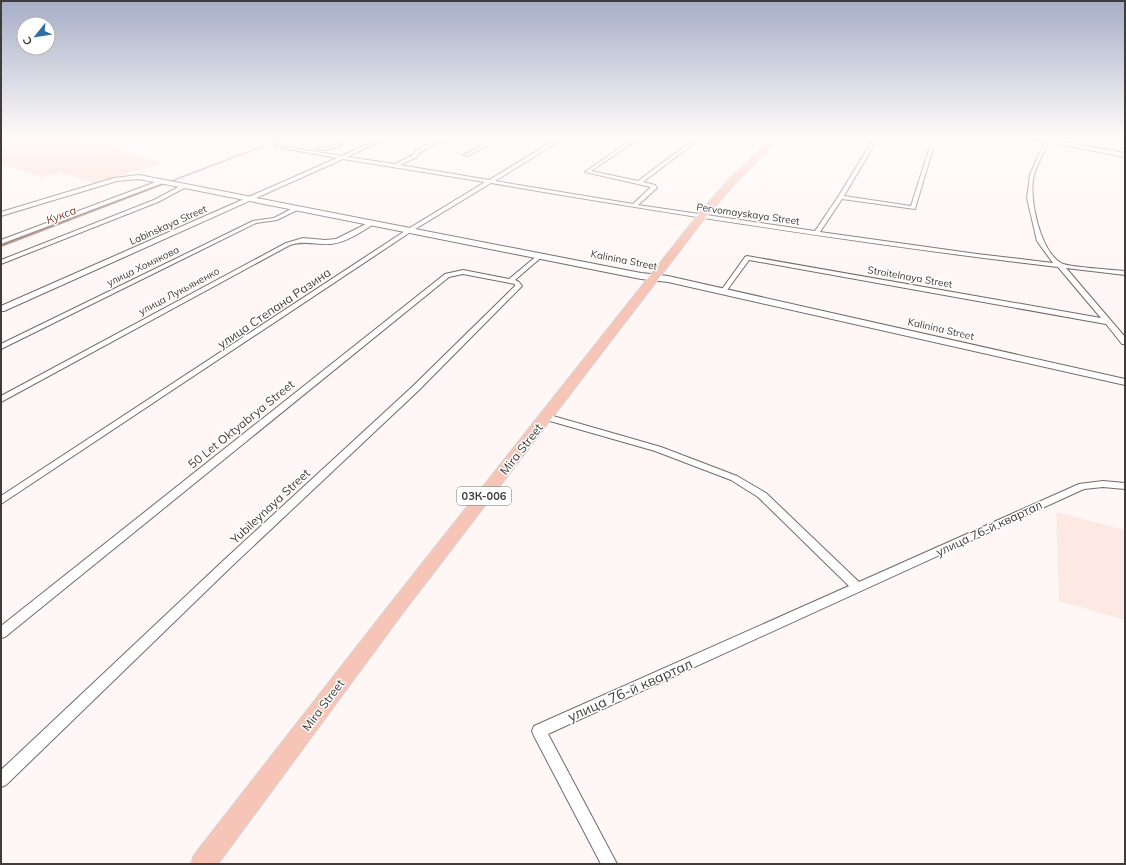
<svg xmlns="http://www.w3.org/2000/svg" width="1126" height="865" font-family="Mulish,sans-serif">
<rect width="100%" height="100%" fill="#fef7f5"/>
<!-- built -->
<path fill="#fde9e4" d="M1056,512L1125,530V620L1059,601Z"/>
<!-- green -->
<path fill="#f9d7cd" d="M1,138H102L91,141L162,163L94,183L59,172L42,177L1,163Z"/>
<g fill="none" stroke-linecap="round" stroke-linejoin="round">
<!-- stream-far1 -->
<path stroke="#b38678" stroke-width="1.5" d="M67,221L284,138"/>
<!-- stream -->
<path stroke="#b38678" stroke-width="2" d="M1,246L69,220"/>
<!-- street casing -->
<g stroke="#746b68" stroke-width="2">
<path id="street" d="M331,138L342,140L341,146L328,150L317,149L319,147L328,148L337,144L338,142Z
M380,138H387L347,157L395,164L413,155L416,150L442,138H449L420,152L417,157L400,165L489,180L558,138H564L495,181L633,204L651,187L585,172L634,138H640L591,171L638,181L696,138H701L643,182L655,185L657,188L638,205L815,231L838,197L874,138H878L844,196L911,206L932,140L929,138H936L915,209L842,199L820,232L977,254L1053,263L1037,241L1027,198L1030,175L1046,138H1050C1045,150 1038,163 1034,175C1028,197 1040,251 1061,263C1067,267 1115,270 1125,271V275L1066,268L1125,337V344H1122L1106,324L749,260L725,293H721L720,292L745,257L747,256L1101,318L1058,267C868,245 679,215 491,183L412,231L1,504V496L408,229L485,182L343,159L4,311H1V306L337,158L276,147L274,145L342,156Z
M496,138H502L467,156L463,155Z
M161,180L164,182L163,183L1,244V240Z
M184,184L187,186L186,187L158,202L1,264V260L154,200Z
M295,207L297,208V210L277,220L256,223L1,349V344L253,221L274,218Z
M372,221L374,222V224C361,232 347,242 331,244C317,245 304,240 290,245L1,402V396L286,243L303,238L325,240L336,239Z
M539,254L544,255L515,280L519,282L522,286L521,287L418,391L232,566L6,785L1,787V770L224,560L412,387L515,286V284L463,274L449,277L5,637L1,638V626L445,274L463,270L509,279Z
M546,414L661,447L737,476L766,493L859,582L1079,484L1103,481L1125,483V489L1103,487L1084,489L548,734L617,864H601L534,736L532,731L534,726L849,586L758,497L731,480L655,451L543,419L542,417Z"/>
</g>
<!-- secondary casing -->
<g stroke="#746b68" stroke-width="2">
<path id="secondary" d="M1027,138H1042L1125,153V157Z
M139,175L641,273L668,276L1125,379V385L668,282L641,279L139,179L117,181L1,216V212L114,178Z"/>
</g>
<!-- primary casing -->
<g stroke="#d5d4d4" stroke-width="2">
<path id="primary" d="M773,138H780L736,182L704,219L402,614L218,864H191L194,855L390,604L698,215L730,178Z"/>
</g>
<!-- street -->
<use href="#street" fill="#fff" fill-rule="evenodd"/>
<!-- secondary -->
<use href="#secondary" fill="#fff" fill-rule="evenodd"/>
<!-- primary -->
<use href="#primary" fill="#f7c5b7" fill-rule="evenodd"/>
</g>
<!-- sky -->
<linearGradient id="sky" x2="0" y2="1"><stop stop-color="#a6aec6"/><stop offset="0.53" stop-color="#fffbfa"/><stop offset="1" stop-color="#fffbfa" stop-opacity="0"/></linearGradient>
<rect width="1126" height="260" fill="url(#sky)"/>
<g text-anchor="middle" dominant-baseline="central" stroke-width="3" stroke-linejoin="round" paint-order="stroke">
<!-- far-street labels -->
<g font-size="10" fill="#403c3a" stroke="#fff">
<text transform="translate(748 214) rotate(8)">Pervomayskaya Street</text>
<text transform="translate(168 225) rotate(-24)">Labinskaya Street</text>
<text transform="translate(624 260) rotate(11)">Kalinina Street</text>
<text transform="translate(143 266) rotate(-26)">улица Хомякова</text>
<text transform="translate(910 277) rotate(10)">Stroitelnaya Street</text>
<text transform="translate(179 291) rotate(-28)">улица Лукьяненко</text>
<text transform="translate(941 329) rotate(13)">Kalinina Street</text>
</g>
<!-- far-water labels -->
<g font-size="11" font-style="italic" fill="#833823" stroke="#fff">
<text transform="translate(61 215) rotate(-21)">Кукса</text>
</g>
<!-- shield labels -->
<rect fill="#fff" stroke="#797675" stroke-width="1" x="457" y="487" width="54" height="18" rx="3"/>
<g font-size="11" font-weight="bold" fill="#403c3a">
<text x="484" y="496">03К-006</text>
</g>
<!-- street labels -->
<g font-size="12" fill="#403c3a" stroke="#fff">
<text transform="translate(274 308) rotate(-34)">улица Степана Разина</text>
<text transform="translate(241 424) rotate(-39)">50 Let Oktyabrya Street</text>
<text transform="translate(521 449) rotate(-52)">Mira Street</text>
<text transform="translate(270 506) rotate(-43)">Yubileynaya Street</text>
<text transform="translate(989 528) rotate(-25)">улица 76-й квартал</text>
<text transform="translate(323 705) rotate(-53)">Mira Street</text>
</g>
<!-- near-street labels -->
<g font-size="14" fill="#403c3a" stroke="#fff">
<text transform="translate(630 690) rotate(-24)">улица 76-й квартал</text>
</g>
</g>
<!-- border -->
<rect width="1126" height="865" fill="none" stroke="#403c3a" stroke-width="4"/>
<!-- north arrow -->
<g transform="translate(36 36) rotate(240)"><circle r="19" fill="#ffffff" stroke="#b3b1b0"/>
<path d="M0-3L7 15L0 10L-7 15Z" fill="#2d6fa5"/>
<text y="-6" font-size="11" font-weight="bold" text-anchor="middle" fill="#403c3a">С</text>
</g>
</svg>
